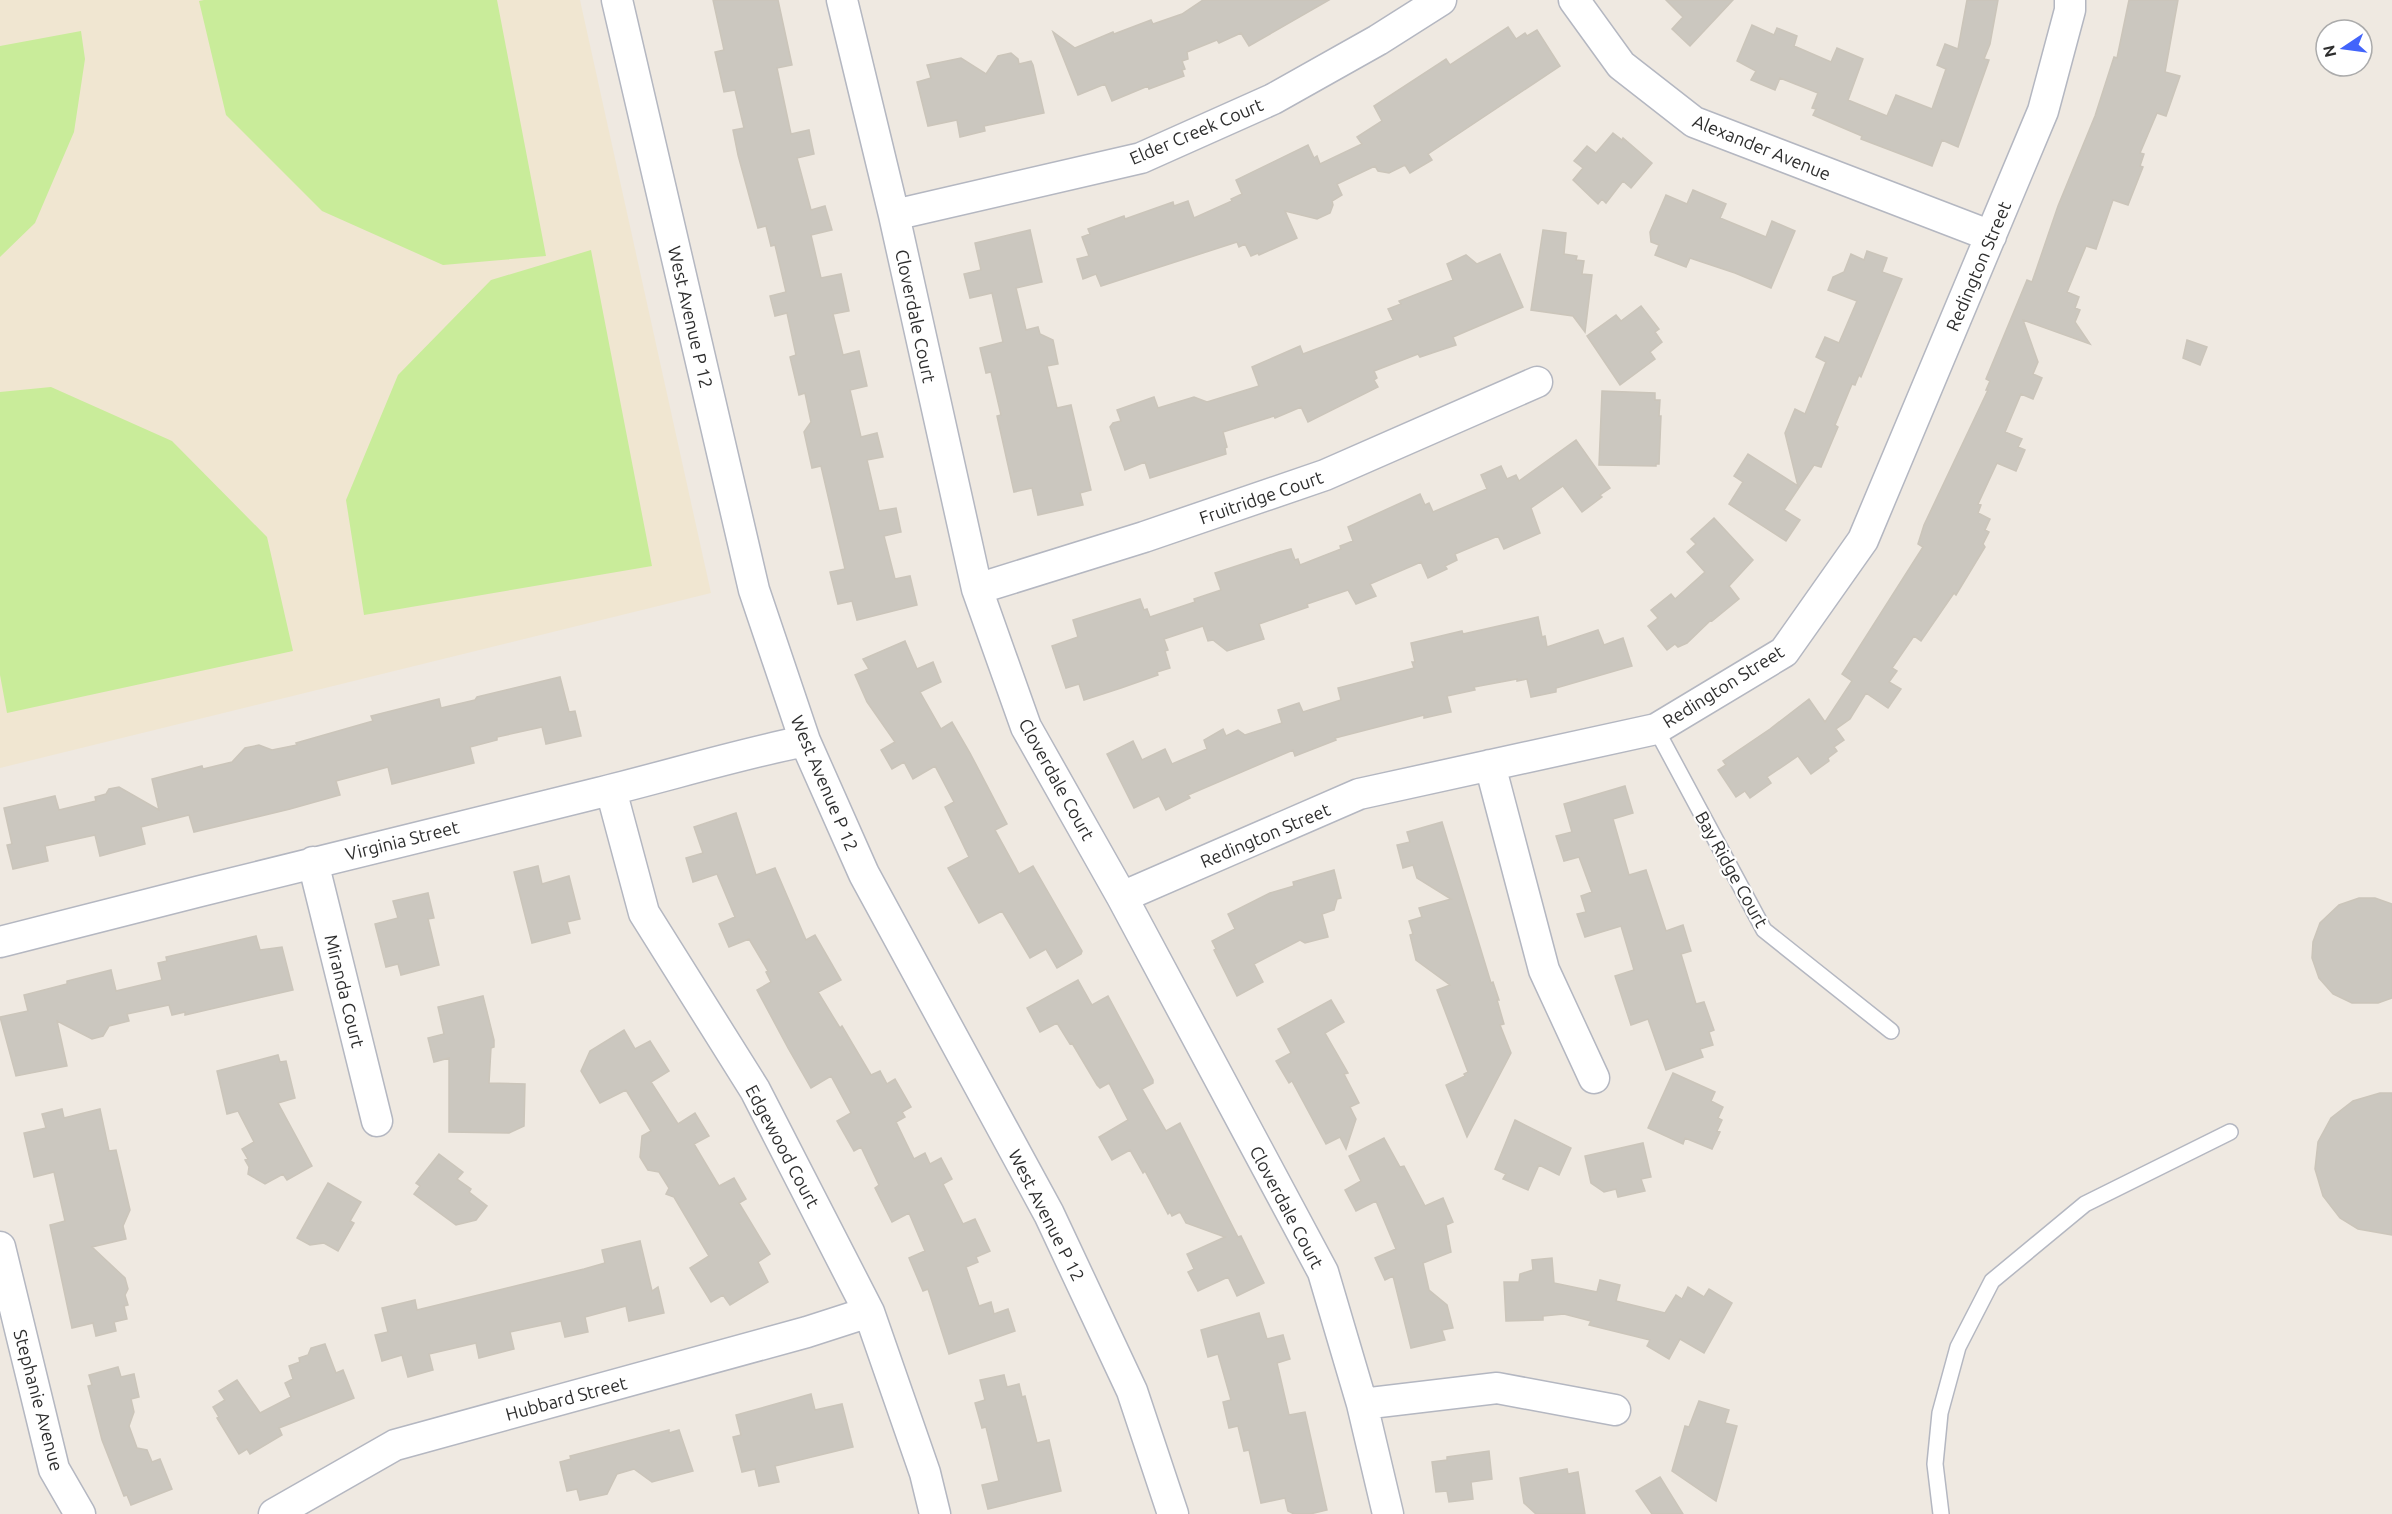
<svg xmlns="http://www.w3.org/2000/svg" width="2392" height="1514" font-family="Ubuntu,sans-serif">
<rect width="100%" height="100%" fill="#efe9e1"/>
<!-- education -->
<path fill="#f0e6d1" d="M0,0H580L711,593L0,768Z"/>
<!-- pitch -->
<path fill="#c9ec9a" d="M204,0H497L546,256L443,265L322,211L226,115L199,1Z
M81,31L85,59L74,132L35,223L0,257V46Z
M591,250L652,566L364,615L346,500L398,375L491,280Z
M51,387L172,441L267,537L293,651L7,713L0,675V392Z"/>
<!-- building -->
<path fill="#cbc7bf" stroke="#cbc5ba" stroke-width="1.5" d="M713,0H778L792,65L777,68L791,134L809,130L814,154L797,158L811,210L825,206L832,230L811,235L821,278L841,274L849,311L833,314L843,355L859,351L867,386L850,390L861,437L877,433L883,457L867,460L879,511L896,508L901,532L884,536L895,579L910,576L917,605L857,620L852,601L838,604L830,572L845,569L821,466L812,468L804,432L811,422L805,393L799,395L790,357L796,355L787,313L775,316L770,296L786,292L775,245L771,246L766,226L758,228L738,155L733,130L744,128L735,90L724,92L715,52L724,50Z
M1203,0H1329L1249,46L1241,33L1219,43L1217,40L1187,52L1188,59L1182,61L1185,69L1182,70L1184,76L1149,89L1148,86L1112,101L1105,84L1078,95L1053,32L1075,48L1113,32L1114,34L1151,20L1153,24L1182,14Z
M1666,0H1733L1690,46L1672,29L1683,17Z
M1967,0H1998L1990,44L1984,59L1989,60L1958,147L1942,140L1932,166L1861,139L1862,136L1813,115L1816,109L1812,108L1818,93L1780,78L1775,90L1751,80L1756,71L1737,61L1752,25L1774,35L1777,28L1797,36L1794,46L1831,62L1837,48L1863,59L1848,100L1887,116L1896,95L1932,109L1946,69L1937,65L1945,44L1958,49Z
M2129,0H2178L2165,72L2180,76L2166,116L2157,113L2140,153L2144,154L2140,166L2143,167L2128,205L2113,200L2096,249L2086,246L2067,292L2079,297L2075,308L2080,310L2075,322L2090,344L2023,320L2038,362L2033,374L2042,378L2033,399L2021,394L2005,432L2022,439L2018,447L2025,450L2016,471L1997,463L1978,504L1981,505L1978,513L1990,519L1985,530L1989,532L1983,544L1985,547L1956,595L1954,593L1921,641L1914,636L1892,668L1897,671L1889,682L1901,689L1888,708L1866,693L1850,719L1836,729L1844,740L1834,747L1837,751L1828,758L1829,761L1811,774L1798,756L1767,777L1771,783L1750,798L1745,791L1736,797L1718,770L1726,765L1723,761L1770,729L1809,699L1825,722L1852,681L1842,674L1923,547L1918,544L1924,525L1988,390H1986L1990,381L1986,379L2027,280L2032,282L2058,206L2095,116L2114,57L2117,58Z
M1508,27L1516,39L1525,33L1527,36L1537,30L1560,66L1428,154L1432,160L1410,173L1405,165L1389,173L1378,171L1375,166L1337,184L1342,195L1332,201L1333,205L1330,213L1317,219L1285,211L1297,238L1259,255L1258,253L1251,256L1245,244L1239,247L1237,242L1101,286L1096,274L1083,279L1077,259L1089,256L1082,237L1090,234L1088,229L1124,216L1125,219L1173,202L1174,206L1188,201L1194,218L1232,201L1231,199L1242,194L1236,180L1308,145L1314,158L1317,156L1320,164L1362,144L1357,137L1382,121L1374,106L1446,59L1450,65Z
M1011,53L1018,59L1019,64L1031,61L1033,65L1044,113L984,126L985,131L960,137L957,120L928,126L917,82L931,78L927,65L961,58L986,74L998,56Z
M1613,133L1622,140L1623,138L1652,163L1631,188L1623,181L1606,203L1602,199L1598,204L1573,180L1583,168L1574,161L1587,146L1596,153Z
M1693,190L1726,204L1720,218L1766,237L1772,221L1795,231L1771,288L1735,273L1690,258L1686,267L1655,255L1659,245L1651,242L1650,232L1666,195L1687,204Z
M1030,230L1042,282L1016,288L1026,330L1038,327L1040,334L1053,340L1058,364L1047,366L1057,408L1071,405L1091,490L1080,493L1083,505L1038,515L1032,488L1014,492L997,416L1001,415L991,372L986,373L980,348L1003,342L992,293L970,298L964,274L981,270L975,243Z
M1543,230L1566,233L1564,254L1577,256L1576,260L1584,261L1582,274L1592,275L1585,332L1573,316L1531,310Z
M1867,251L1887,258L1882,272L1902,279L1861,377L1859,375L1855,385L1852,384L1835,425L1838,427L1821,467L1814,465L1784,510L1800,520L1786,541L1729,504L1743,482L1734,476L1748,454L1798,486L1785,433L1795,409L1805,414L1826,362L1816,357L1825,337L1839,343L1857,301L1828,290L1833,277L1844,272L1851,254L1864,260Z
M1500,254L1523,307L1453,337L1456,345L1420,357L1418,354L1374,371L1377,378L1374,380L1378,387L1308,422L1301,407L1275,418L1274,416L1223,432L1227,447L1225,448L1226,454L1150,478L1145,462L1125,470L1110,427L1113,423L1121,421L1117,410L1154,397L1158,408L1194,397L1207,402L1259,386L1252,367L1300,346L1303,354L1393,320L1388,309L1401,304L1399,301L1453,280L1447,264L1466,255L1477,264Z
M1641,306L1659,329L1655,332L1662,342L1650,352L1655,359L1620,385L1587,336L1616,315L1621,321Z
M2187,340L2207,347L2200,365L2183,358Z
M1602,391L1655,393V400H1660L1659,416H1661L1659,464H1656V466L1599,465Z
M1576,440L1610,488L1600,495L1602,497L1582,512L1563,486L1531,508L1540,533L1504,549L1498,536L1455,554L1457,560L1445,566L1447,569L1428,578L1421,562L1370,584L1376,596L1356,604L1348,590L1307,604L1308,607L1259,624L1264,639L1227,651L1213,640L1208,641L1203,626L1164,639L1168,650L1165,651L1170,668L1157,672L1158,675L1121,688L1084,700L1079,684L1066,688L1052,646L1078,637L1073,620L1140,599L1144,610L1147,609L1150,617L1195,602L1194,599L1221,590L1215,573L1279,552L1291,549L1295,560L1298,559L1300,565L1341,549L1340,546L1353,541L1348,527L1420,494L1425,505L1429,503L1433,512L1487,489L1481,475L1501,466L1507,479L1516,475L1519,481Z
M1714,518L1753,560L1729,586L1739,599L1712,621L1711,620L1687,643L1678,647L1675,644L1667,650L1648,626L1658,618L1651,610L1671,594L1675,599L1705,572L1687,552L1696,544L1691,539Z
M1538,617L1542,637L1545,636L1547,647L1598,630L1604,645L1623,638L1632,666L1556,688V692L1531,697L1527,679L1517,681V679L1474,687L1475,690L1447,696L1451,712L1424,718V715L1335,738L1336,740L1295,756L1293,750L1188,795L1190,798L1166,810L1159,796L1134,808L1107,754L1133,741L1142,760L1165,749L1172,764L1207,749L1204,740L1223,729L1226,736L1238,730L1245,735L1282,723L1278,710L1299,703L1303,712L1341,700L1338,688L1414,668L1412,662H1415L1411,643L1462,631L1463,634Z
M905,641L917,669L933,662L941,682L920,692L941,729L952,722L970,753L1007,824L995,830L1019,874L1033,866L1082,951L1081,954L1057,968L1046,949L1030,958L1002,911L979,923L948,868L969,857L945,807L954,802L935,766L913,779L904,762L892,769L881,750L895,742L867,702L855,675L869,669L863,659Z
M560,677L569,712L575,711L581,736L546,744L542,727L497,737V740L470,747L474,763L392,784L388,767L336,781L340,795L290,809L194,832L189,815L141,827L145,844L100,856L95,835L45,846L48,861L13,869L7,845L12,844L4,808L55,796L59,810L96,801L95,797L106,794L109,789L119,787L159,810L152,779L202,766L203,769L232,762L245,748L259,745L272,750L297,745L296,743L373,721L371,716L439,699L441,708L475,700L477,697Z
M1625,786L1633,813L1613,819L1629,875L1646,870L1666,931L1683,925L1691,951L1681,954L1696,1004L1704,1002L1714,1030L1709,1032L1713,1045L1700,1049L1703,1057L1666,1070L1648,1019L1631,1025L1615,976L1634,970L1621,926L1585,937L1577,914L1586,912L1581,896L1592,892L1579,857L1564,861L1556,836L1572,832L1564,804Z
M736,813L756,875L775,868L806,940L815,935L841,980L818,992L840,1028L842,1026L871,1075L880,1071L887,1084L895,1079L911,1107L902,1112L905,1117L896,1122L914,1159L925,1153L930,1164L941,1158L952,1179L943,1184L963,1224L975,1219L990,1251L976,1257L978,1262L966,1267L979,1306L991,1302L994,1314L1008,1309L1015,1331L949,1354L928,1289L923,1291L909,1258L925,1251L909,1213L892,1222L875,1188L879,1185L861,1147L854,1151L837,1121L851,1113L831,1076L811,1088L788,1048L757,990L771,982L766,972L768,971L749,939L729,947L719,924L735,917L717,874L693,882L686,858L703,853L694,827Z
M1442,822L1491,983L1493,982L1499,1000H1497L1504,1024L1500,1025L1511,1053L1467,1137L1446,1085L1465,1076L1464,1074L1468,1072L1437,990L1450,985L1416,960L1410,935L1413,934L1409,921L1422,917L1419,908L1451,899L1417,878L1413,865L1403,868L1397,845L1410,842L1407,832Z
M538,866L542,884L569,876L580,919L567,922L570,933L532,943L514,872Z
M1334,870L1341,898L1337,899L1334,910L1322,914L1328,937L1305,943L1300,940L1254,964L1263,982L1237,996L1214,950L1216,949L1212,941L1235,929L1228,914L1270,893L1294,886L1293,882Z
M428,893L434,918L428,919L439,965L401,975L398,964L386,967L375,924L398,918L393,901Z
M2359,898H2375L2392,904V998L2378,1003H2352L2333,994L2319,978L2312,958L2313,942L2320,923L2339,905Z
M256,936L260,950L282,947L293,990L185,1015V1012L172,1015L169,1005L127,1014L129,1021L109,1026L103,1036L92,1039L57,1021L67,1066L16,1076L0,1017L28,1011L24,995L67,984V981L111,970L116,991L162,980L158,963L167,961L166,957Z
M1078,980L1092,1005L1108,996L1153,1080V1083L1142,1089L1166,1131L1180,1123L1238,1237L1241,1236L1264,1283L1237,1296L1228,1277L1198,1291L1188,1272L1194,1269L1187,1254L1225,1237L1186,1223L1180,1212L1172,1216L1170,1212L1168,1214L1145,1171L1143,1173L1130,1150L1112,1160L1099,1137L1128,1120L1109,1083L1100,1088L1097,1085L1072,1043L1070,1044L1057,1023L1040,1032L1027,1008Z
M483,996L494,1040V1047L491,1048L489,1083L525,1084L524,1126L509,1133L449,1132V1058L434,1062L428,1038L444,1034L438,1007Z
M1331,1000L1344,1022L1325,1033L1348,1073L1344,1074L1359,1103L1350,1107L1356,1119L1346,1149L1340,1137L1326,1144L1292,1081L1289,1083L1276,1061L1291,1053L1278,1029Z
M624,1030L635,1049L650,1041L669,1071L651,1082L678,1124L695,1113L709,1136L694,1144L719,1186L734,1178L746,1199L739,1203L770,1254L758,1262L768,1282L730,1305L723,1295L711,1302L690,1268L709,1256L674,1197L666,1194L669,1188L659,1172L648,1170L640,1157L642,1136L651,1131L626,1090L600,1103L581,1071L590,1051Z
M278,1055L280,1062L286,1061L295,1098L278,1103L312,1166L287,1180L283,1174L265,1184L248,1174L249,1167L245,1160L248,1159L242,1149L254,1142L238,1111L227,1114L217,1071Z
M1673,1073L1715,1092L1711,1101L1723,1107L1718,1118L1722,1120L1717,1131L1720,1132L1712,1149L1685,1138L1683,1144L1648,1128Z
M2380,1093H2392V1235L2358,1229L2340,1218L2323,1196L2315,1169L2318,1142L2331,1118L2353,1101Z
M62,1109L64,1118L100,1109L109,1151L116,1150L130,1210L123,1226L126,1239L92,1247L125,1278L128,1289L125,1295L128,1305L124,1306L127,1319L114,1322L116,1331L96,1336L93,1323L72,1328L50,1225L65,1221L54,1172L34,1177L24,1133L46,1128L42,1114Z
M1515,1120L1571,1148L1559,1175L1539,1165L1528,1190L1503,1179L1506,1174L1495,1169Z
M1384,1138L1400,1167L1404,1166L1425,1206L1443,1198L1453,1222L1446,1225L1451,1252L1423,1263L1429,1290L1447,1305L1453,1328L1442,1330L1445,1340L1411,1348L1393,1276L1385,1280L1375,1258L1396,1249L1376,1201L1356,1211L1345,1190L1361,1181L1349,1156Z
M1643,1143L1651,1177L1641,1179L1645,1191L1618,1197L1616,1189L1604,1192L1591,1183L1585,1156Z
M439,1154L463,1172L457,1179L471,1189L469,1192L487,1206L476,1220L456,1225L414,1194L420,1186L416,1183Z
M328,1183L361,1202L350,1221L354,1223L338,1251L324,1243L310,1245L297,1238Z
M640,1241L652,1291L658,1287L664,1313L629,1321L626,1306L585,1317L588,1332L565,1337L561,1321L510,1332L514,1349L479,1358L476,1343L429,1354L433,1370L408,1377L402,1355L382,1361L375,1335L388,1332L382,1308L415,1300L417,1310L584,1269L605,1263L602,1250Z
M1552,1258L1554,1283L1597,1292L1600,1280L1620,1285L1616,1301L1665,1313L1676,1295L1682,1299L1688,1287L1704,1297L1709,1289L1732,1303L1704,1353L1680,1339L1669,1359L1647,1346L1650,1340L1589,1325L1591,1321L1564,1314L1543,1316V1320L1506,1321L1504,1282H1519L1520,1274L1533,1270L1532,1260Z
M1259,1313L1267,1339L1283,1335L1290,1359L1277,1363L1289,1415L1305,1412L1327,1510L1310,1514H1294L1288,1511L1285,1498L1261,1503L1249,1450L1244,1451L1238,1426L1229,1428L1223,1402L1231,1400L1218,1354L1208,1357L1201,1330Z
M325,1344L336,1373L343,1370L354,1398L279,1428L282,1435L250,1454L247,1449L239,1454L217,1418L219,1417L213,1407L225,1400L219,1391L237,1380L260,1413L291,1397L285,1383L293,1379L289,1366L300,1362L299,1358L308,1355L311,1348Z
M118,1367L121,1377L134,1374L139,1397L131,1399L134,1412L129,1426L137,1448L147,1450L152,1462L160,1459L172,1489L131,1505L127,1495L124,1496L102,1440L88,1386L92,1385L89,1375Z
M1004,1375L1007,1387L1019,1384L1022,1397L1025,1396L1037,1443L1049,1440L1061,1491L988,1509L982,1485L999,1481L986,1427L982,1428L975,1403L985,1400L980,1380Z
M811,1394L815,1410L842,1404L853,1447L775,1466L779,1482L759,1486L755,1469L742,1472L733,1437L741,1435L736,1415Z
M1699,1401L1729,1410L1725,1423L1737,1426L1716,1501L1672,1471L1685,1426L1689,1427Z
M669,1430V1433L679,1430L693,1471L652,1482L634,1469L617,1474L607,1494L580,1500L577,1489L567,1491L560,1462L571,1459L570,1456Z
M1489,1451L1492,1479L1471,1482L1473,1499L1449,1502L1447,1491L1436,1492L1432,1462L1447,1460V1457Z
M1567,1469L1568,1474L1578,1472L1585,1514H1536L1524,1503L1520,1478Z
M1660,1477L1683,1514H1652L1636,1491Z"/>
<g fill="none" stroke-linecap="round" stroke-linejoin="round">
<!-- lane casing -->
<g stroke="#b4b7c1" stroke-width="18">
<path id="lane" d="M1656,729L1764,930L1891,1031
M1941,1514L1935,1464L1940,1413L1958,1347L1992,1281L2085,1204L2230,1132"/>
</g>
<!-- street casing -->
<g stroke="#b4b7c1" stroke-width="33">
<path id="street" d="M617,0L754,590L805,741L864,874L1049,1214L1132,1391L1173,1514
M842,0L894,215L977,589L1026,727L1122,897L1323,1272L1362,1404L1388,1514
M1574,0L1621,65L1694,122L1991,236
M894,215L1141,158L1273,99L1378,40L1441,0
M977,589L1144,537L1325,475L1537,382
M1490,765L1544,970L1594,1078
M611,790L644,913L755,1090L869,1312L925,1473L935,1514
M313,862L377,1121
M1122,897L1359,794L1656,729L1784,652L1863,540L2043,111L2070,10V0
M0,942C199,891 399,841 598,793C668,776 735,755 805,741
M0,1247L54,1469L80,1514
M1362,1404L1497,1388L1615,1410
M274,1514L395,1445L807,1332L869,1312"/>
</g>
<!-- lane -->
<use href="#lane" stroke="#fff" stroke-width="15"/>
<!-- street -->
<use href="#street" stroke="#fff" stroke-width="30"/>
</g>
<g text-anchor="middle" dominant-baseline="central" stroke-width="4.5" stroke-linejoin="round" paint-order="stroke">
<!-- street labels -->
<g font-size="18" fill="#2e2e2e" stroke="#fff">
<text transform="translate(1196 131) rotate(-23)">Elder Creek Court</text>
<text transform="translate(1762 147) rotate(22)">Alexander Avenue</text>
<text transform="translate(1978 266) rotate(-67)">Redington Street</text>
<text transform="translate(916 316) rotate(78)">Cloverdale Court</text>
<text transform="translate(691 317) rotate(77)">West Avenue P 12</text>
<text transform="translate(1261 497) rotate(-19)">Fruitridge Court</text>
<text transform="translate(1723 686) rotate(-32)">Redington Street</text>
<text transform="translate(1057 779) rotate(61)">Cloverdale Court</text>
<text transform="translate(825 783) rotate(67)">West Avenue P 12</text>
<text transform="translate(1265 835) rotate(-23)">Redington Street</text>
<text transform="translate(402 840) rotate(-14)">Virginia Street</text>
<text transform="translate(1732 869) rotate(61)">Bay Ridge Court</text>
<text transform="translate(345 991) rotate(76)">Miranda Court</text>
<text transform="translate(783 1146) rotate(62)">Edgewood Court</text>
<text transform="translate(1287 1207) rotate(62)">Cloverdale Court</text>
<text transform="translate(1047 1215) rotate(63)">West Avenue P 12</text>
<text transform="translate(566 1398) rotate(-15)">Hubbard Street</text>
<text transform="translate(39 1400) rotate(75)">Stephanie Avenue</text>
</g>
</g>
<!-- north arrow -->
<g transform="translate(2344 48) rotate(257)"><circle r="28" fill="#ffffff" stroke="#ababab" stroke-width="1.5"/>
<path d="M0-4.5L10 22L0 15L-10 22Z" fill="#4264fb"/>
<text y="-9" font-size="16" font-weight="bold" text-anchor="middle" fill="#2e2e2e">N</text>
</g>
</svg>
